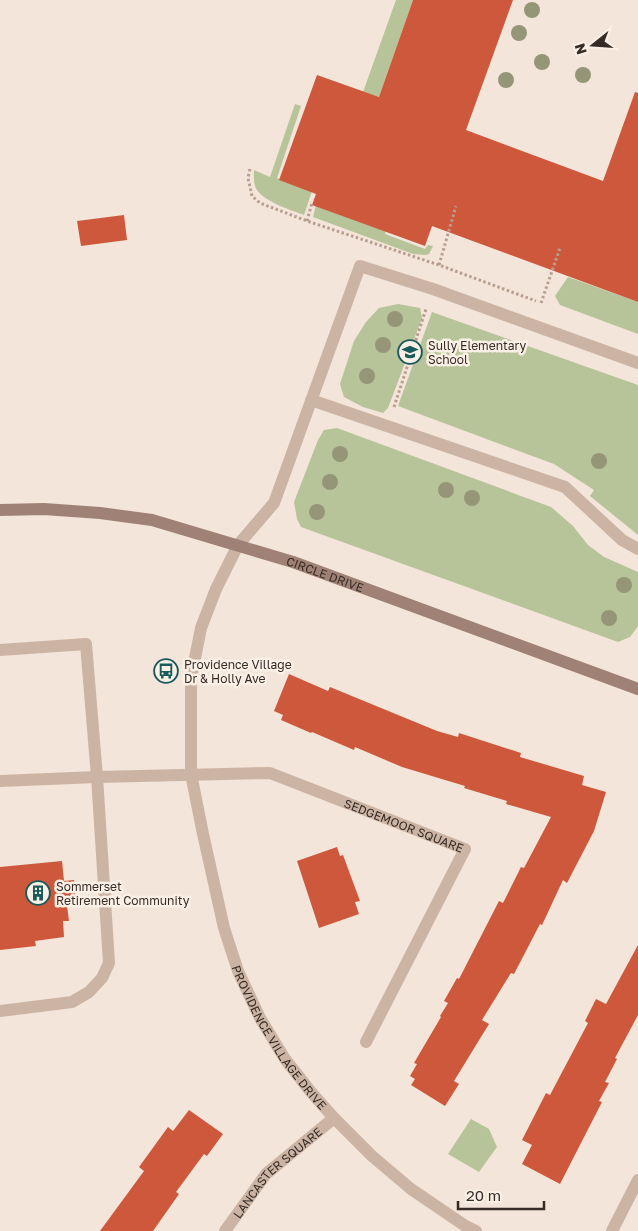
<svg xmlns="http://www.w3.org/2000/svg" width="638" height="1231" font-family="'Golos Text',sans-serif">
<rect width="100%" height="100%" fill="#f3e5d9"/>
<!-- green -->
<path fill="#b7c398" d="M396,0H413L379,97L363,92Z
M295,104L301,106L277,178L312,191L304,215C291,210 265,202 257,190C253,184 254,177 254,170L270,177Z
M316,205L386,230L385,234L425,249L428,245L433,246L429,254L426,255L413,254L313,217Z
M568,277L638,302V334L560,305L555,296Z
M398,304L420,308L422,318L388,408L383,413L363,407L344,397L340,384L354,341L366,322L379,308Z
M432,312L638,385V535L590,496L594,490L554,464L398,406Z
M337,428L551,507L573,526L588,545L604,557L638,572V626L630,637L618,642L301,527L297,519L294,502L318,440L324,430Z
M471,1119L489,1129L497,1147L479,1172L448,1154Z"/>
<!-- building -->
<path fill="#ce583c" d="M413,0H513L466,130L603,181L635,92L638,93V302L432,226L425,246L312,205L316,194L279,180L317,75L379,97Z
M124,215L127,240L81,246L77,221Z
M289,674L328,691L330,687L437,731L458,737L459,733L521,753L520,757L584,776L582,785L606,792L594,831L567,883L563,880L542,925L540,924L514,974L511,973L482,1020L489,1024L454,1081L459,1084L445,1106L411,1085L415,1079L410,1076L417,1064L414,1063L441,1017L440,1016L448,1003L444,1001L457,978L459,979L499,901L503,903L521,867L524,868L551,817L506,804L507,801L464,788L465,786L402,767L355,747L354,750L312,732L311,733L281,720L283,715L274,711Z
M337,847L340,856L343,855L360,901L355,902L359,914L319,928L297,861Z
M62,861L64,881L74,880L77,905L67,906L69,921H63L64,937L35,941L36,946L0,950V867Z
M638,945V1015L615,1058L617,1059L605,1082L609,1083L599,1101L602,1102L560,1184L522,1164L532,1145L522,1140L546,1093L550,1095L588,1023L585,1021L596,999L606,1004Z
M189,1110L223,1134L207,1156L204,1154L176,1192L179,1194L153,1231H100L144,1171L139,1167L168,1127L173,1131Z"/>
<g fill="none" stroke-linecap="round" stroke-linejoin="round">
<!-- path -->
<path stroke="#b89e8e" stroke-width="3" stroke-dasharray="2.5 2.5" stroke-linecap="butt" d="M250,169L248,178L252,196L260,203L307,221L439,265L536,301
M307,221L312,203
M439,265L456,206
M541,303L560,248
M394,407L426,309"/>
<!-- lane -->
<path stroke="#ccb4a4" stroke-width="12" d="M311,400L565,487L622,540L638,549
M238,545L274,503L360,266L433,289L638,363
M0,650L86,644L97,777L109,963L102,978L89,992L72,1002L0,1011"/>
<!-- street -->
<g stroke="#ccb4a4" stroke-width="12">
<path id="s1" d="M238,545L216,589L201,628L191,678V774L203,834L224,928L238,971L260,1018L285,1059L311,1092L334,1118L372,1156L411,1189L464,1225L476,1231"/>
<path id="s2" d="M0,781L97,777L270,773L465,849L366,1042"/>
<path id="s3" d="M225,1231L266,1174L334,1118"/>
<path d="M612,1231L638,1180"/>
</g>
<!-- secondary -->
<path stroke="#9f8275" stroke-width="12" id="s4" d="M0,510L44,509L100,513L152,520L293,562L638,689"/>
</g>
<!-- trees -->
<g fill="#959678">
<circle cx="532" cy="10" r="8"/>
<circle cx="519" cy="33" r="8"/>
<circle cx="542" cy="62" r="8"/>
<circle cx="583" cy="75" r="8"/>
<circle cx="506" cy="80" r="8"/>
<circle cx="395" cy="319" r="8"/>
<circle cx="383" cy="345" r="8"/>
<circle cx="367" cy="376" r="8"/>
<circle cx="340" cy="454" r="8"/>
<circle cx="599" cy="461" r="8"/>
<circle cx="330" cy="482" r="8"/>
<circle cx="446" cy="490" r="8"/>
<circle cx="472" cy="498" r="8"/>
<circle cx="317" cy="512" r="8"/>
<circle cx="624" cy="585" r="8"/>
<circle cx="609" cy="618" r="8"/>
</g>
<!-- icons -->
<defs>
<g id="school-ring" transform="scale(1.25)"><circle r="9.5" fill="#faf0e6" stroke="#195a5b" stroke-width="1.5"/><path d="M0-5L7-2L0 1L-7-2ZM-4 1L0 2.5L4 1V4Q0 6-4 4Z" fill="#195a5b"/></g>
<g id="bus-ring" transform="scale(1.25)"><circle r="9.5" fill="#faf0e6" stroke="#195a5b" stroke-width="1.5"/><path d="M-5-6H5V4H4V6H2V4H-2V6H-4V4H-5ZM-3.5-4V0h7V-4ZM-3.5 1.2v1.5H-2V1.2ZM2 1.2v1.5H3.5V1.2Z" fill="#195a5b"/></g>
<g id="building-ring" transform="scale(1.25)"><circle r="9.5" fill="#faf0e6" stroke="#195a5b" stroke-width="1.5"/><path d="M-4-6H4V6H1V3H-1V6H-4ZM-2.5-4.3h1.7v1.8h-1.7ZM.8-4.3h1.7v1.8H.8ZM-2.5-1h1.7V.8h-1.7ZM.8-1h1.7V.8H.8Z" fill="#195a5b"/></g>
</defs>
<g fill-rule="evenodd">
<use href="#school-ring" x="410" y="352"/>
<use href="#bus-ring" x="166" y="671"/>
<use href="#building-ring" x="38" y="893"/>
</g>
<g text-anchor="middle" dominant-baseline="central" stroke-width="5" stroke-linejoin="round" paint-order="stroke">
<!-- poi labels -->
<g font-size="12" fill="#372b26" stroke="#faf0e6" text-anchor="start">
<text x="428" y="345">Sully Elementary<tspan x="428" dy="14">School</tspan></text>
<text x="184" y="664">Providence Village<tspan x="184" dy="14">Dr &amp; Holly Ave</tspan></text>
<text x="56" y="886">Sommerset<tspan x="56" dy="14">Retirement Community</tspan></text>
</g>
<!-- street labels -->
<g font-size="12" fill="#372b26" stroke="#faf0e6">
<text stroke="none"><textPath href="#s4" startOffset="334">CIRCLE DRIVE</textPath></text>
<text stroke="none"><textPath href="#s2" startOffset="414">SEDGEMOOR SQUARE</textPath></text>
<text stroke="none"><textPath href="#s1" startOffset="519">PROVIDENCE VILLAGE DRIVE</textPath></text>
<text stroke="none"><textPath href="#s3" startOffset="79">LANCASTER SQUARE</textPath></text>
</g>
</g>
<!-- north arrow -->
<g transform="translate(593 45) rotate(253)" stroke="#faf0e6" stroke-width="4" paint-order="stroke">
<path d="M0-4L9 19L0 12L-9 19Z" fill="#372b26"/>
<text y="-8" font-size="14" font-weight="bold" text-anchor="middle" fill="#372b26">N</text>
</g>
<!-- scale -->
<path d="M458 1201v8h86v-8" fill="none" stroke="#372b26" stroke-width="2.5"/>
<text x="466" y="1201" font-size="15" fill="#372b26" stroke="#faf0e6" stroke-width="4" paint-order="stroke">20 m</text>
</svg>
